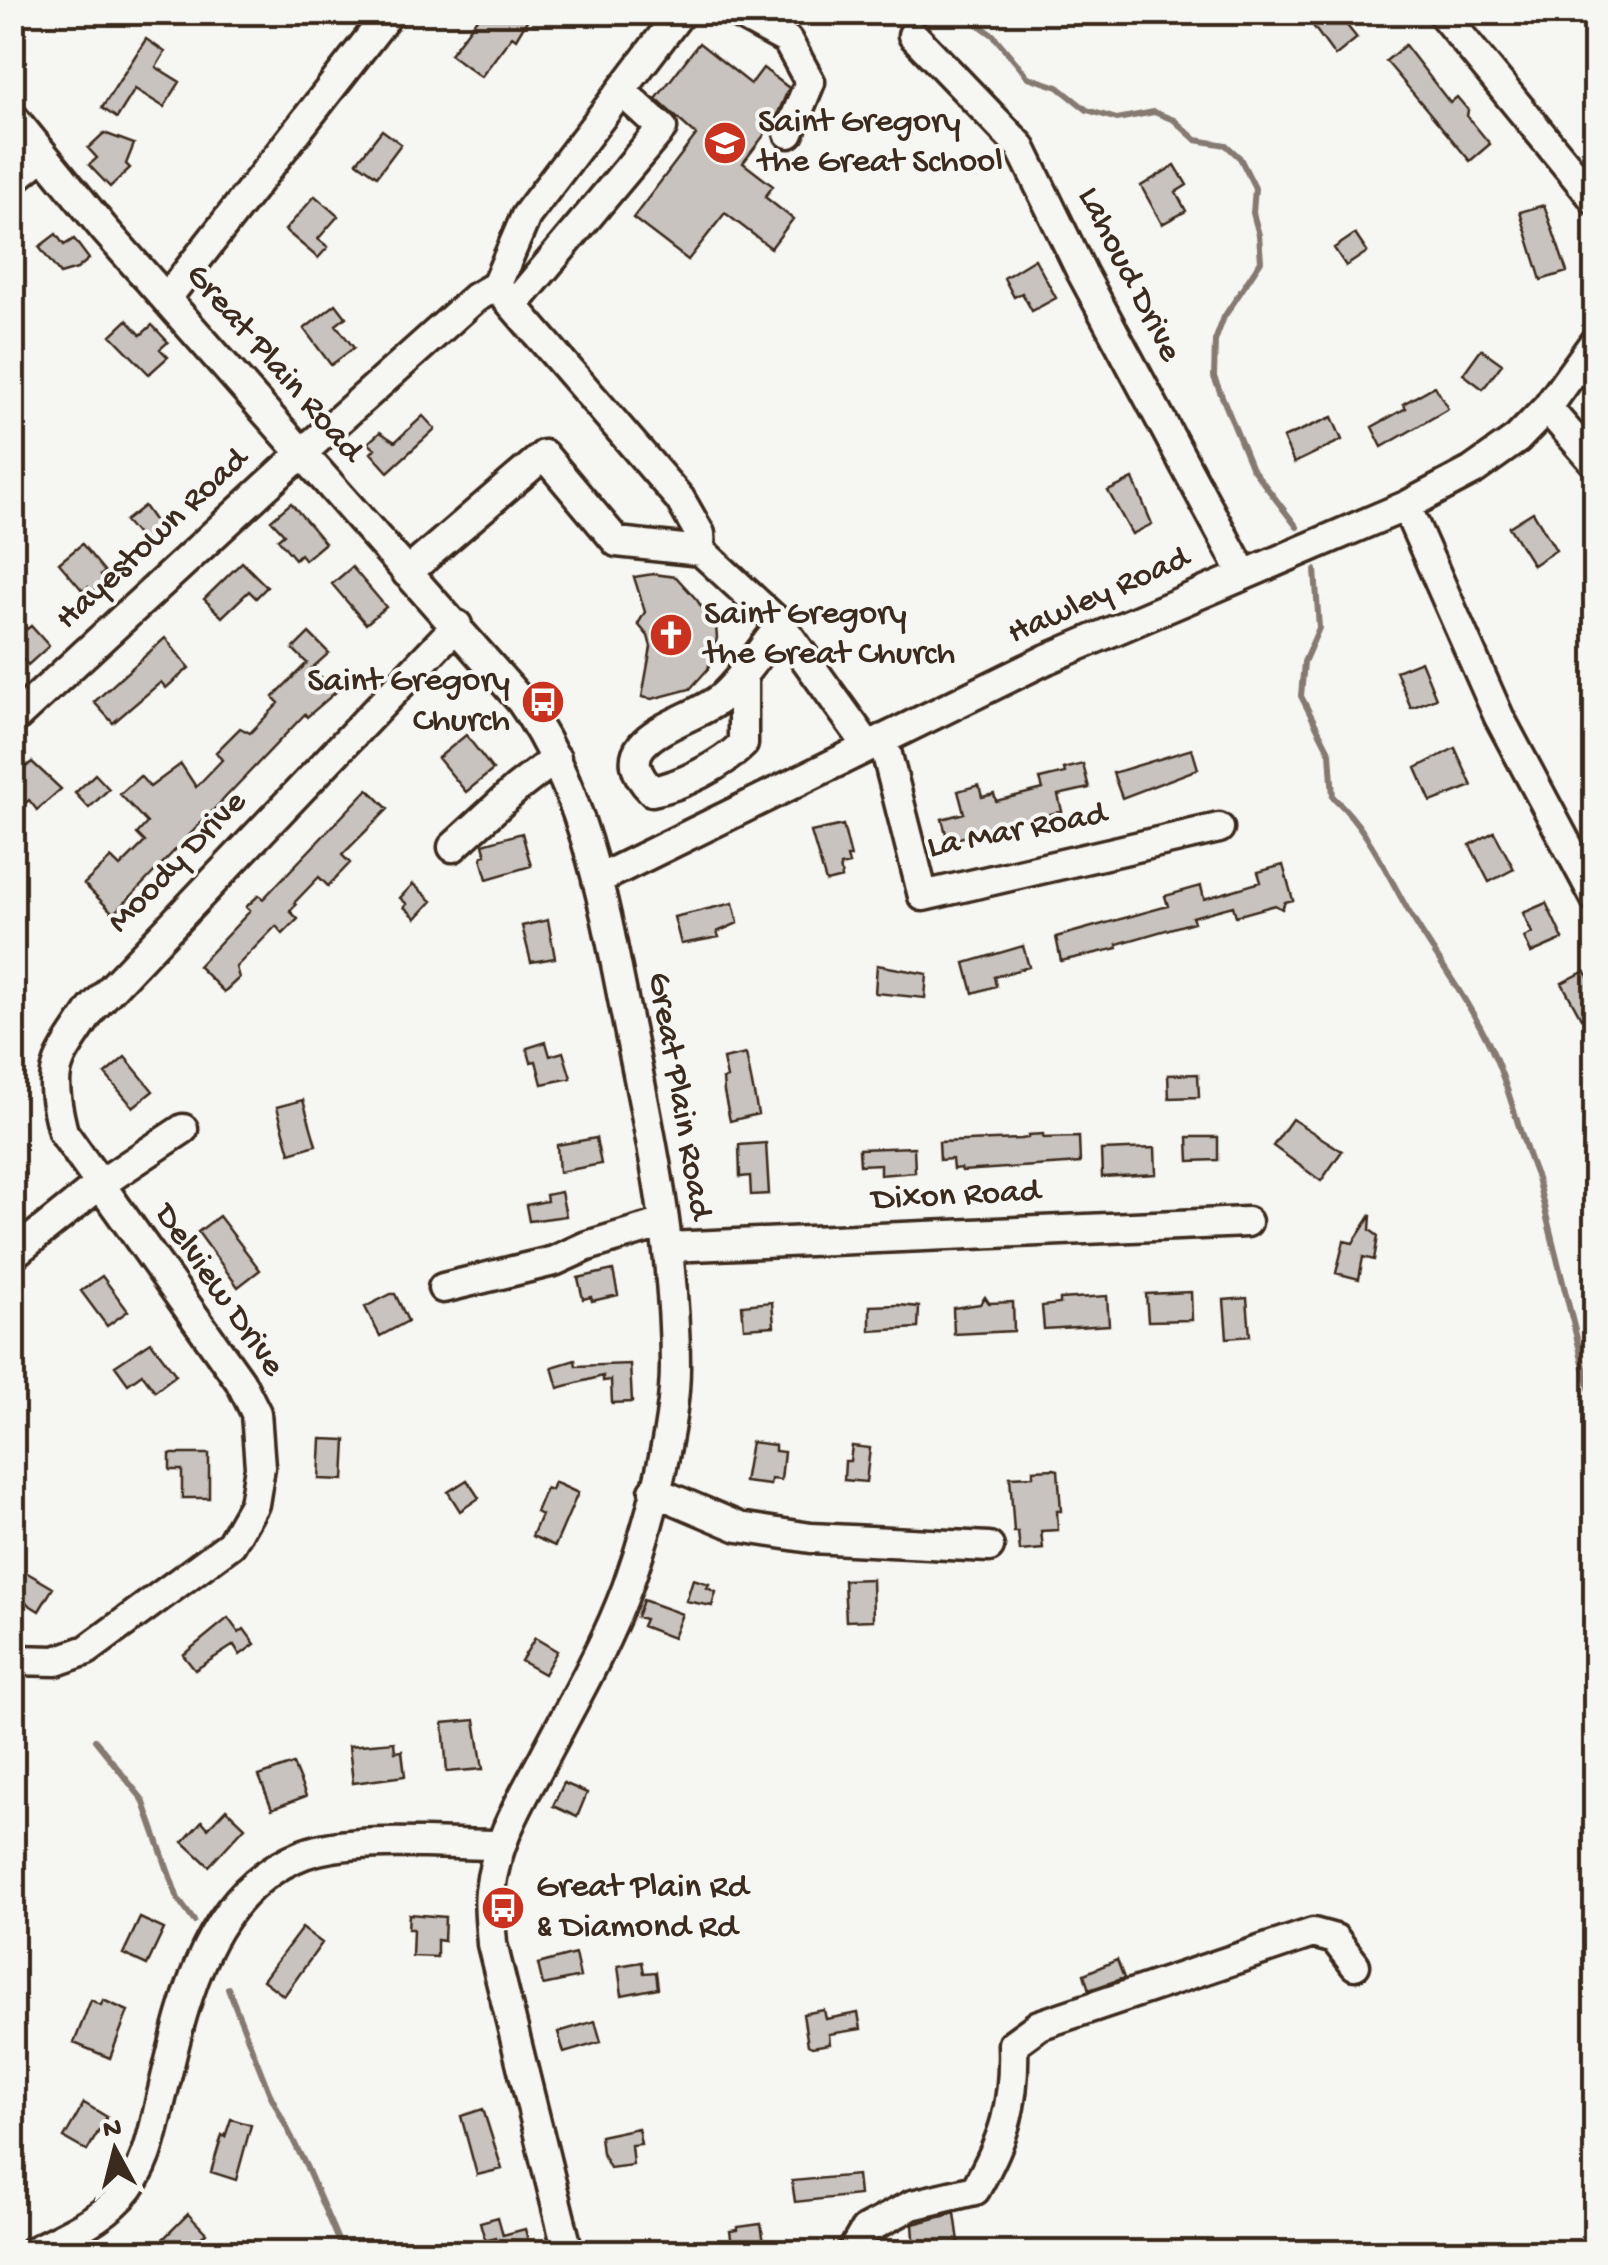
<svg xmlns="http://www.w3.org/2000/svg" width="1608" height="2265" font-family="'Gochi Hand',sans-serif">
<rect width="100%" height="100%" fill="#f6f6f2"/>
<filter id="ink" filterUnits="userSpaceOnUse"><feTurbulence type="fractalNoise" baseFrequency=".01" numOctaves="2"/><feDisplacementMap in="SourceGraphic" scale="20" xChannelSelector="R" yChannelSelector="G"/><feConvolveMatrix kernelMatrix="1 2 1 2 8 2 1 2 1" color-interpolation-filters="sRGB"/></filter>
<g filter="url(#ink)">
<g fill="none" stroke-linecap="round" stroke-linejoin="round">
<!-- stream -->
<path stroke="#857a71" stroke-width="6" d="M978,12L975,22L993,35L1028,77L1058,87L1087,110L1117,119L1154,112L1174,120L1196,140L1226,145L1240,158L1255,188L1253,213L1259,235L1261,261L1224,317L1215,341L1214,377L1251,467L1297,527
M1315,570L1319,628L1304,662L1301,696L1330,753L1333,797C1370,831 1387,875 1412,917C1438,960 1470,1003 1491,1048C1511,1090 1519,1136 1537,1178L1596,1415
M95,1740L143,1800L178,1899L194,1921
M228,1988L269,2092L306,2166L343,2252"/>
</g>
<!-- building -->
<path fill="#c8c3be" stroke="#3b2a1e" stroke-width="2.5" d="M482,12H532L516,39L512,36L481,77L450,54Z
M1303,12H1336L1357,38L1335,56Z
M146,39L165,52L156,67L180,82L164,107L135,89L117,118L102,108Z
M699,43L751,84L763,68L789,88L774,122L743,163L773,186L765,197L793,219L771,248L725,213L688,260L633,218L696,135L656,99Z
M1405,45L1450,103L1457,97L1468,110L1467,116L1490,144L1470,161L1386,61Z
M382,130L401,144L377,176L357,162Z
M104,133L134,144L126,164L130,168L110,187L89,165L97,158L88,148Z
M1175,165L1187,185L1176,192L1186,211L1162,224L1141,186Z
M315,196L338,216L318,239L328,247L318,258L285,230Z
M1544,205L1567,272L1541,280L1520,212Z
M56,234L64,245L74,239L89,259L77,269L60,274L39,247Z
M1355,234L1367,252L1346,266L1334,248Z
M1035,259L1056,298L1032,311L1022,293L1014,297L1004,278Z
M336,304L346,317L336,325L354,348L331,365L304,329Z
M127,320L141,335L152,325L168,342L160,349L168,357L149,374L111,335Z
M1481,349L1502,364L1483,389L1463,374Z
M1435,386L1448,409L1382,447L1372,427L1406,408L1403,404Z
M423,416L435,429L388,472L371,453L375,449L368,443L380,432L395,442Z
M1332,417L1342,440L1294,463L1283,438Z
M1133,479L1152,524L1132,534L1108,491Z
M291,503L325,543L305,560L300,554L295,559L278,539L284,534L271,520Z
M144,506L161,530L144,543L125,521Z
M1533,512L1556,550L1533,565L1509,527Z
M82,544L105,572L101,575L106,581L92,592L88,587L83,591L59,563Z
M242,562L267,587L256,598L249,591L222,617L204,599Z
M352,567L386,607L366,624L332,584Z
M653,574L676,577L697,600L708,617L715,615L717,638L708,669L690,689L652,699L642,697L651,647L648,636L638,624L645,612L634,577Z
M22,624L27,629L31,626L49,646L28,665L12,647V633Z
M309,633L329,653L312,668L336,692L307,717L305,714L114,914L84,884L111,858L120,867L145,842L137,834L147,823L120,794L140,776L150,787L181,764L196,787L222,760L216,752L240,728L250,733L279,703L273,697L307,663L293,649Z
M165,638L189,668L166,688L161,682L113,723L94,702Z
M1421,661L1436,698L1411,708L1396,671Z
M466,735L493,770L466,792L438,758Z
M1455,748L1472,786L1431,802L1416,768Z
M1192,749L1198,769L1122,798L1113,773Z
M32,762L61,789L37,810L29,800L12,815V778Z
M1083,764L1089,788L1058,795L1062,811L948,841L942,819L964,813L958,791L979,785L982,797L994,794L996,801L1043,789L1040,779L1065,773L1064,769Z
M95,774L109,789L89,808L75,793Z
M368,789L388,809L342,855L350,863L328,886L319,877L294,903L296,905L290,911L298,919L283,934L276,926L236,967L239,978L224,992L198,966L250,911L246,907L259,895L263,899Z
M843,825L851,857H847L849,864L840,866L842,878L826,882L811,832Z
M1494,832L1514,869L1489,882L1470,845Z
M522,833L531,866L487,879L482,862V856L486,855L483,844Z
M1283,865L1293,900L1285,902L1282,909L1275,905L1236,916L1233,906L1192,917L1194,922L1117,944L1118,948L1061,961L1056,937L1168,906L1165,896L1201,886L1204,899L1261,882L1258,872Z
M413,884L432,901L416,918L404,907L407,904L400,898Z
M733,903L738,923L717,932L719,937L681,944L674,917Z
M1546,903L1563,939L1531,953L1524,937L1532,933L1523,913Z
M548,920L555,958L531,962L522,926Z
M1023,946L1029,967L994,977L996,986L973,993L965,963Z
M877,965L927,974L925,998L875,993Z
M1585,971L1596,991V1011L1581,1018L1562,983Z
M546,1042L550,1056L563,1052L571,1078L542,1084L536,1061L531,1062L527,1048Z
M746,1054L758,1114L730,1121L724,1092L723,1079L727,1078L723,1059Z
M125,1057L153,1091L133,1107L105,1074Z
M1198,1074L1199,1097L1169,1098L1168,1075Z
M303,1100L316,1145L290,1153L277,1107Z
M1292,1119L1342,1151L1321,1181L1273,1146Z
M1043,1134V1138L1079,1137L1080,1163L962,1171L961,1168L953,1169L952,1159L940,1160L939,1142L1021,1139L1028,1138V1135Z
M1188,1137H1218V1160L1189,1161Z
M596,1138L601,1164L559,1172L557,1145Z
M766,1143L769,1194L751,1195L750,1176L740,1177L739,1145Z
M914,1147L915,1172L880,1175V1164L860,1165L859,1149Z
M1155,1148L1156,1174L1102,1177L1101,1150Z
M561,1192L566,1216L529,1221L526,1205L547,1201L546,1195Z
M1371,1215L1370,1230L1378,1236L1374,1260L1363,1257L1359,1279L1336,1273L1344,1241L1353,1243Z
M219,1216L260,1270L238,1287L198,1232Z
M613,1270L618,1295L592,1301L591,1297L583,1299L578,1278Z
M102,1276L128,1311L107,1326L81,1291Z
M1191,1292L1192,1320L1148,1321L1146,1294Z
M391,1294H395L408,1321L380,1336L365,1307Z
M1107,1296L1109,1325L1044,1329L1042,1306L1060,1304V1299Z
M985,1297L989,1303L1013,1302L1014,1331L954,1334L953,1308L980,1304Z
M1247,1298L1250,1336L1227,1338L1224,1300Z
M772,1302L774,1326L744,1328L742,1305Z
M899,1305L919,1307L918,1328L870,1331V1306Z
M151,1342L176,1375L155,1391L142,1374L128,1384L115,1366Z
M575,1360L576,1366L630,1364L632,1402L612,1403L611,1380L603,1381V1376L558,1388L552,1367Z
M321,1439L346,1440L344,1480L319,1479Z
M751,1442L775,1445V1451L784,1452L781,1480L771,1479L770,1485L744,1482Z
M852,1446L870,1448L866,1482L844,1480L845,1461H850Z
M170,1454H209V1498H182V1470H170Z
M1054,1469L1058,1470L1061,1511H1057L1058,1530L1041,1531L1043,1549L1020,1551L1018,1532H1014L1010,1477L1033,1476V1470Z
M467,1480L479,1498L460,1511L448,1492Z
M554,1482L578,1493L555,1546L532,1536L541,1515L536,1512L546,1488L551,1490Z
M12,1564L53,1588L39,1611L12,1594Z
M693,1579L709,1584L707,1588L716,1592L712,1606L686,1601Z
M872,1579L873,1620L846,1621L844,1580Z
M643,1600L682,1614L673,1638L642,1626L645,1619L637,1617Z
M228,1618L239,1633L244,1629L255,1644L240,1655L234,1645L195,1670L183,1655Z
M535,1638L557,1651L544,1674L521,1661Z
M475,1720L483,1769L447,1772L443,1723Z
M394,1742L395,1752L402,1751L405,1776L353,1783L349,1746Z
M293,1764L306,1796L272,1809L259,1776Z
M564,1783L587,1793L577,1817L553,1806Z
M226,1809L245,1827L209,1866L183,1842L202,1821L208,1828Z
M409,1914L445,1917L444,1941L437,1940V1957L412,1956L413,1929H408Z
M140,1918L164,1929L147,1965L123,1954Z
M302,1928L322,1943L284,1996L263,1980Z
M575,1954L580,1977L543,1985L538,1964Z
M1117,1960L1124,1978L1089,1990L1084,1974Z
M642,1962L644,1973L656,1972L658,1988L622,1995L618,1966Z
M91,2000L101,2005L103,2000L128,2011L110,2058L74,2043Z
M824,2010L826,2019L858,2013L861,2029L829,2034L830,2044L812,2047L808,2045L803,2014Z
M595,2021L601,2042L564,2053L558,2032Z
M84,2103L107,2117L87,2151L64,2138Z
M483,2109L502,2169L477,2175L461,2116Z
M231,2119L251,2125L236,2180L211,2172L222,2135L225,2137Z
M638,2128L641,2144L631,2145L633,2165L610,2168L602,2153L600,2136Z
M857,2175L859,2195L795,2202L792,2181Z
M955,2213L960,2249L915,2252L913,2224Z
M188,2214L206,2233L186,2252H172L161,2241Z
M498,2217L503,2235L525,2229L531,2252H500L495,2237L485,2240L480,2222Z
M761,2224L765,2249L733,2252L730,2231L738,2230V2227Z"/>
<g fill="none" stroke-linecap="round" stroke-linejoin="round">
<!-- minor casing -->
<g stroke="#3b2a1e" stroke-width="35">
<path id="minor" d="M735,12L787,40L810,82L789,133
M1441,12L1596,201
M913,35L1020,146L1082,273L1244,575
M12,116L104,229L521,701C588,796 606,916 629,1029C652,1140 675,1253 675,1366C675,1431 649,1527 627,1588C604,1650 570,1707 540,1765C519,1804 495,1845 490,1891C488,1908 491,1927 492,1944L568,2252
M12,180L42,156
M496,286L680,499L700,534L701,551L781,625L868,746
M166,299L390,12
M513,306L662,128L621,91
M1547,408L1596,464
M1406,506L1499,717L1596,899
M407,573L544,455L617,542L701,551
M743,672V744C722,765 681,786 652,791C598,737 693,723 722,697C744,677 762,648 781,625
M12,721L301,454L475,298L496,286L526,216L681,12
M883,739L923,896L1219,828
M453,847L516,789L556,758
M597,880L1047,659L1406,506L1472,471L1517,439L1547,408L1596,340
M668,1247L1247,1222
M12,1255L99,1185L183,1129
M443,1288L554,1261L587,1246L664,1223
M654,1491L739,1527L811,1538L989,1547
M12,1660L56,1661L87,1650L231,1544L254,1504L260,1467L256,1413L240,1381L63,1132C46,1066 56,1064 92,1009L457,625
M32,2252C62,2237 98,2222 122,2196C147,2169 153,2134 161,2099C183,2007 204,1892 304,1854C351,1836 447,1845 500,1845
M852,2252L865,2230L912,2205L975,2190C1005,2138 1015,2104 1013,2044L1039,2025L1313,1933L1335,1939L1355,1965"/>
</g>
<!-- minor -->
<use href="#minor" stroke="#f6f6f2" stroke-width="28"/>
</g>
</g>
<!-- icons -->
<defs>
<g id="school-disc" transform="scale(2.25)"><circle r="9.5" fill="#c8321e" stroke="#f6f6f2"/><path d="M0-5L7-2L0 1L-7-2ZM-4 1L0 2.5L4 1V4Q0 6-4 4Z" fill="#fff"/></g>
<g id="church-disc" transform="scale(2.25)"><circle r="9.5" fill="#c8321e" stroke="#f6f6f2"/><path d="M-1.2-6h2.4v3.5h3.3v2.4h-3.3V6h-2.4V-.1h-3.3v-2.4h3.3Z" fill="#fff"/></g>
<g id="bus-disc" transform="scale(2.25)"><circle r="9.5" fill="#c8321e" stroke="#f6f6f2"/><path d="M-5-6H5V4H4V6H2V4H-2V6H-4V4H-5ZM-3.5-4V0h7V-4ZM-3.5 1.2v1.5H-2V1.2ZM2 1.2v1.5H3.5V1.2Z" fill="#fff"/></g>
</defs>
<g fill-rule="evenodd">
<use href="#school-disc" x="725" y="143"/>
<use href="#church-disc" x="671" y="635"/>
<use href="#bus-disc" x="543" y="702"/>
<use href="#bus-disc" x="503" y="1908"/>
</g>
<g text-anchor="middle" dominant-baseline="central" stroke-width="8" stroke-linejoin="round" paint-order="stroke">
<!-- poi labels -->
<g font-size="35" fill="#3b2a1e" stroke="#f6f6f2" text-anchor="start">
<text x="758" y="123">Saint Gregory<tspan x="758" dy="40">the Great School</tspan></text>
<text x="704" y="615">Saint Gregory<tspan x="704" dy="40">the Great Church</tspan></text>
<text x="510" y="682" text-anchor="end">Saint Gregory<tspan x="510" dy="40">Church</tspan></text>
<text x="536" y="1888">Great Plain Rd<tspan x="536" dy="40">&amp; Diamond Rd</tspan></text>
</g>
<!-- street labels -->
<g font-size="35" fill="#3b2a1e" stroke="#f6f6f2">
<text transform="translate(1128 275) rotate(63)">Lahoud Drive</text>
<text transform="translate(273 364) rotate(49)">Great Plain Road</text>
<text transform="translate(153 540) rotate(-43)">Hayestown Road</text>
<text transform="translate(1099 597) rotate(-24)">Hawley Road</text>
<text transform="translate(1017 832) rotate(-11)">La Mar Road</text>
<text transform="translate(178 863) rotate(-46)">Moody Drive</text>
<text transform="translate(678 1096) rotate(80)">Great Plain Road</text>
<text transform="translate(956 1197) rotate(-3)">Dixon Road</text>
<text transform="translate(218 1291) rotate(55)">Delview Drive</text>
</g>
</g>
<!-- margin -->
<rect width="1608" height="2265" fill="none" stroke="#f6f6f2" stroke-width="50"/>
<rect x="25" y="25" width="1558" height="2215" fill="none" stroke="#3b2a1e" stroke-width="4" filter="url(#ink)"/>
<!-- north arrow -->
<g transform="translate(115 2150) rotate(353)" stroke="#f6f6f2" stroke-width="8" paint-order="stroke">
<path d="M0-8L18 38L0 25L-18 38Z" fill="#3b2a1e"/>
<text y="-15" font-size="28" font-weight="bold" text-anchor="middle" fill="#3b2a1e">N</text>
</g>
</svg>
